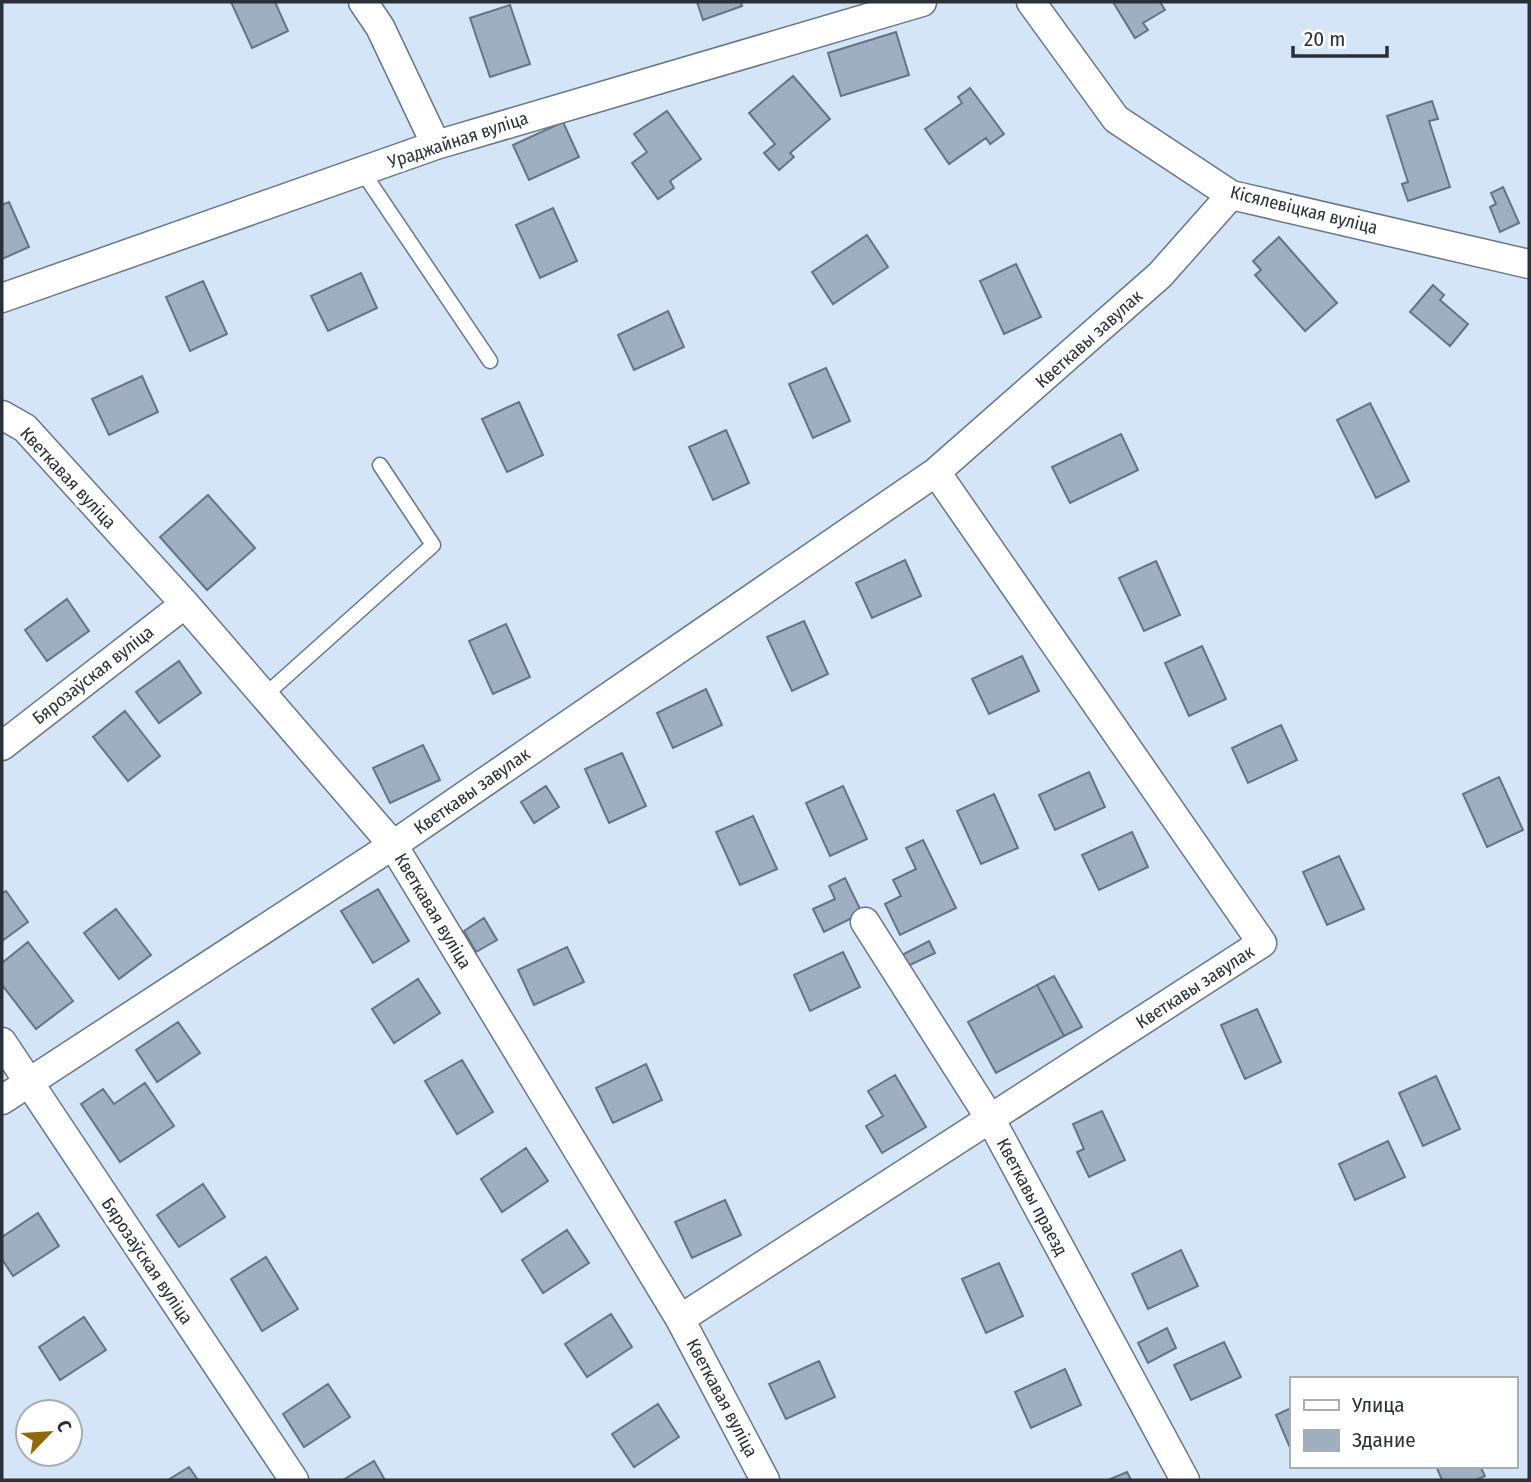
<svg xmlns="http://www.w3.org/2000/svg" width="1531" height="1482" font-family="'Fira Sans Condensed',sans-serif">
<rect width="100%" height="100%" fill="#d4e5f8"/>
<!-- building -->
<path fill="#9fafc1" stroke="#647484" stroke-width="2" d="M231,2H275L288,31L252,48Z
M697,2H741L742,6L703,20Z
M1113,2H1160L1165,10L1143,23L1148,30L1135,38Z
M510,5L530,64L490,77L470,18Z
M896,32L909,75L841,96L828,53Z
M793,76L830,119L790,153L794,157L779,170L764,153L775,144L749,113Z
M970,88L1004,134L990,144L986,138L949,164L925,129L962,103L958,97Z
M1432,101L1438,119L1429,121L1450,187L1408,201L1402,184L1408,182L1387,116Z
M667,111L701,159L670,181L674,188L658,199L632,163L647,152L634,134Z
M563,122L579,157L529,180L513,145Z
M1503,187L1519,223L1500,232L1490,207L1496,204L1491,193Z
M9,202L29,247L2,259V205Z
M553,208L577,261L540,278L516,225Z
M867,235L888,267L833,304L812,272Z
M1279,237L1337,303L1305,331L1255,275L1261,270L1253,261Z
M1016,264L1041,317L1004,334L980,281Z
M361,273L377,308L328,331L311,296Z
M203,281L227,334L190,351L166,297Z
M1433,285L1444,295L1440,300L1468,324L1450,346L1410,312Z
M668,311L684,347L634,370L618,335Z
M826,368L850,421L813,438L789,384Z
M142,376L158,412L109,435L92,399Z
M519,402L543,455L507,472L482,419Z
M1370,403L1409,481L1376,498L1337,420Z
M726,430L749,483L713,500L689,447Z
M1121,434L1138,470L1070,503L1052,467Z
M208,495L255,548L207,590L160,537Z
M905,560L921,596L872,618L856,583Z
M1156,561L1180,615L1144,631L1119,578Z
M67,599L89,631L47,661L25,630Z
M804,621L828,674L792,691L767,637Z
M506,624L530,677L493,694L469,641Z
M1202,646L1226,699L1189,716L1165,663Z
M1022,656L1039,691L989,714L972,679Z
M179,661L201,693L159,723L136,692Z
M706,689L722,725L673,748L657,713Z
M125,711L160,756L128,781L93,737Z
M1281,725L1297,760L1248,783L1232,748Z
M423,745L440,780L390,803L373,768Z
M622,753L646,806L609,823L585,769Z
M1089,772L1105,807L1055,830L1039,795Z
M1499,777L1523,830L1487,847L1463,794Z
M546,786L559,807L534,823L521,802Z
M843,786L867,839L830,856L806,803Z
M994,794L1018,848L981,864L957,811Z
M753,816L777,869L740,885L716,832Z
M1132,832L1148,867L1099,890L1082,855Z
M923,840L956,908L900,935L885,904L901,896L893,880L916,869L906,848Z
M1339,856L1364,909L1327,925L1303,872Z
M845,878L862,913L824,932L813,909L835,899L829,886Z
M378,889L409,941L373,963L341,911Z
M6,891L28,922L2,941V893Z
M116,909L151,955L119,979L84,933Z
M484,918L497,940L476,952L464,931Z
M929,941L935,953L908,966L902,955Z
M28,942L73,1001L36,1029L2,985V963Z
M567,947L584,982L534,1005L518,970Z
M843,952L860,987L810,1011L794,975Z
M1054,976L1082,1027L1064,1036L1037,985Z
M418,979L440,1013L394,1043L372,1009Z
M1037,985L1064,1036L996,1073L968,1022Z
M1257,1009L1281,1062L1245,1079L1221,1025Z
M178,1022L200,1053L157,1082L136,1050Z
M462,1060L493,1112L457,1134L425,1081Z
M646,1064L662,1100L613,1123L596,1088Z
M895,1075L926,1127L882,1153L866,1126L883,1116L868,1091Z
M1436,1076L1460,1129L1423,1146L1399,1093Z
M145,1083L174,1126L120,1162L81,1104L103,1089L114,1104Z
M1102,1111L1125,1160L1089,1177L1077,1152L1084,1149L1073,1124Z
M1388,1141L1405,1177L1355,1200L1339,1164Z
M526,1148L548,1181L502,1212L481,1179Z
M203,1184L225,1217L179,1247L157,1215Z
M725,1200L741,1235L692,1258L675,1222Z
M38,1213L59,1246L13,1276L2,1259V1237Z
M567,1230L589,1263L543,1293L522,1260Z
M1181,1250L1198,1286L1148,1309L1132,1274Z
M266,1257L298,1309L262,1331L231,1279Z
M999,1263L1023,1316L986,1333L962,1279Z
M611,1314L632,1347L587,1377L565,1344Z
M84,1317L106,1350L60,1380L39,1347Z
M1167,1328L1176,1348L1148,1363L1138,1343Z
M1224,1342L1241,1377L1191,1400L1174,1365Z
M819,1361L835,1397L786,1419L769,1384Z
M1065,1369L1081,1405L1031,1428L1015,1392Z
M328,1384L350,1417L304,1447L283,1414Z
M658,1404L679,1437L634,1467L612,1434Z
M1291,1408V1450L1276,1415Z
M374,1461L385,1480H343Z
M1436,1466H1480L1485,1476L1476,1480H1442Z
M189,1467L198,1480H168Z
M1127,1472L1131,1480H1108Z"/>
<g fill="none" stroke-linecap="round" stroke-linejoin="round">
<!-- service casing -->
<g stroke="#667686" stroke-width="17">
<path id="service" d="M362,171L490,361
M264,696L433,545L380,465"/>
</g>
<!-- minor casing -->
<g stroke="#667686" stroke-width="31">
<path id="minor" d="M363,2L380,27L436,145
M1031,2L1116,119L1231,195L1529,264
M2,298L436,145L922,2
M2,415L25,428L185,604L393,845L680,1319L765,1480
M2,746L185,604
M865,922L991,1120L1185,1480
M2,1042L294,1480
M2,1100L393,845L936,472L1160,275L1231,195
M680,1319L1262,943L936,472"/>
</g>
<!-- service -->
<use href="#service" stroke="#fff" stroke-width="14"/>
<!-- minor -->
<use href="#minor" stroke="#fff" stroke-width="28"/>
</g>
<g text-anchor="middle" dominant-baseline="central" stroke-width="7" stroke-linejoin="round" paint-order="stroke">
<!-- street labels -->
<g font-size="18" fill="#2a3037" stroke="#fff">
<text transform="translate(458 140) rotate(-18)">Ураджайная вуліца</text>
<text transform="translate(1304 210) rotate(14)">Кісялевіцкая вуліца</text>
<text transform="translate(1089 339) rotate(-42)">Кветкавы завулак</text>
<text transform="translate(68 478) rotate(47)">Кветкавая вуліца</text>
<text transform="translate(93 675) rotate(-38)">Бярозаўская вуліца</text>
<text transform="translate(472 791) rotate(-35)">Кветкавы завулак</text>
<text transform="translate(433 911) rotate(59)">Кветкавая вуліца</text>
<text transform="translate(1195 987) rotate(-33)">Кветкавы завулак</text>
<text transform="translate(1032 1197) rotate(62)">Кветкавы праезд</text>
<text transform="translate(147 1261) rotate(56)">Бярозаўская вуліца</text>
<text transform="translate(722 1398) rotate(62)">Кветкавая вуліца</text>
</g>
</g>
<!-- border -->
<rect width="1531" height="1482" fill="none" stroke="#2a3037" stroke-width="7"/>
<!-- legend -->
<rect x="1290" y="1377" width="228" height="91" fill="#ffffff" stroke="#aaacaf" stroke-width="2"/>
<rect x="1304" y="1400" width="35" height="10" fill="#ffffff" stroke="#aaacaf" stroke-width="2"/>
<text x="1352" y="1412" font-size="21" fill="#2a3037">Улица</text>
<rect x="1304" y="1430" width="35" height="21" fill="#9fafc1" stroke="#aaacaf" stroke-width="2"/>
<text x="1352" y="1447" font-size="21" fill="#2a3037">Здание</text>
<!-- north arrow -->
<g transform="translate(49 1433) rotate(65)"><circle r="33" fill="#ffffff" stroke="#aaacaf" stroke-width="2"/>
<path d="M0-5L12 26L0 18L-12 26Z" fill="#90690f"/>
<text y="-10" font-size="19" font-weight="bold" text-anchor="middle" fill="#2a3037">С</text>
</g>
<!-- scale -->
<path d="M1293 46v10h94v-10" fill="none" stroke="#2a3037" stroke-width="3.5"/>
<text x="1304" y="46" font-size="21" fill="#2a3037" stroke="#ffffff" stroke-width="5" paint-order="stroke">20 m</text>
</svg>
